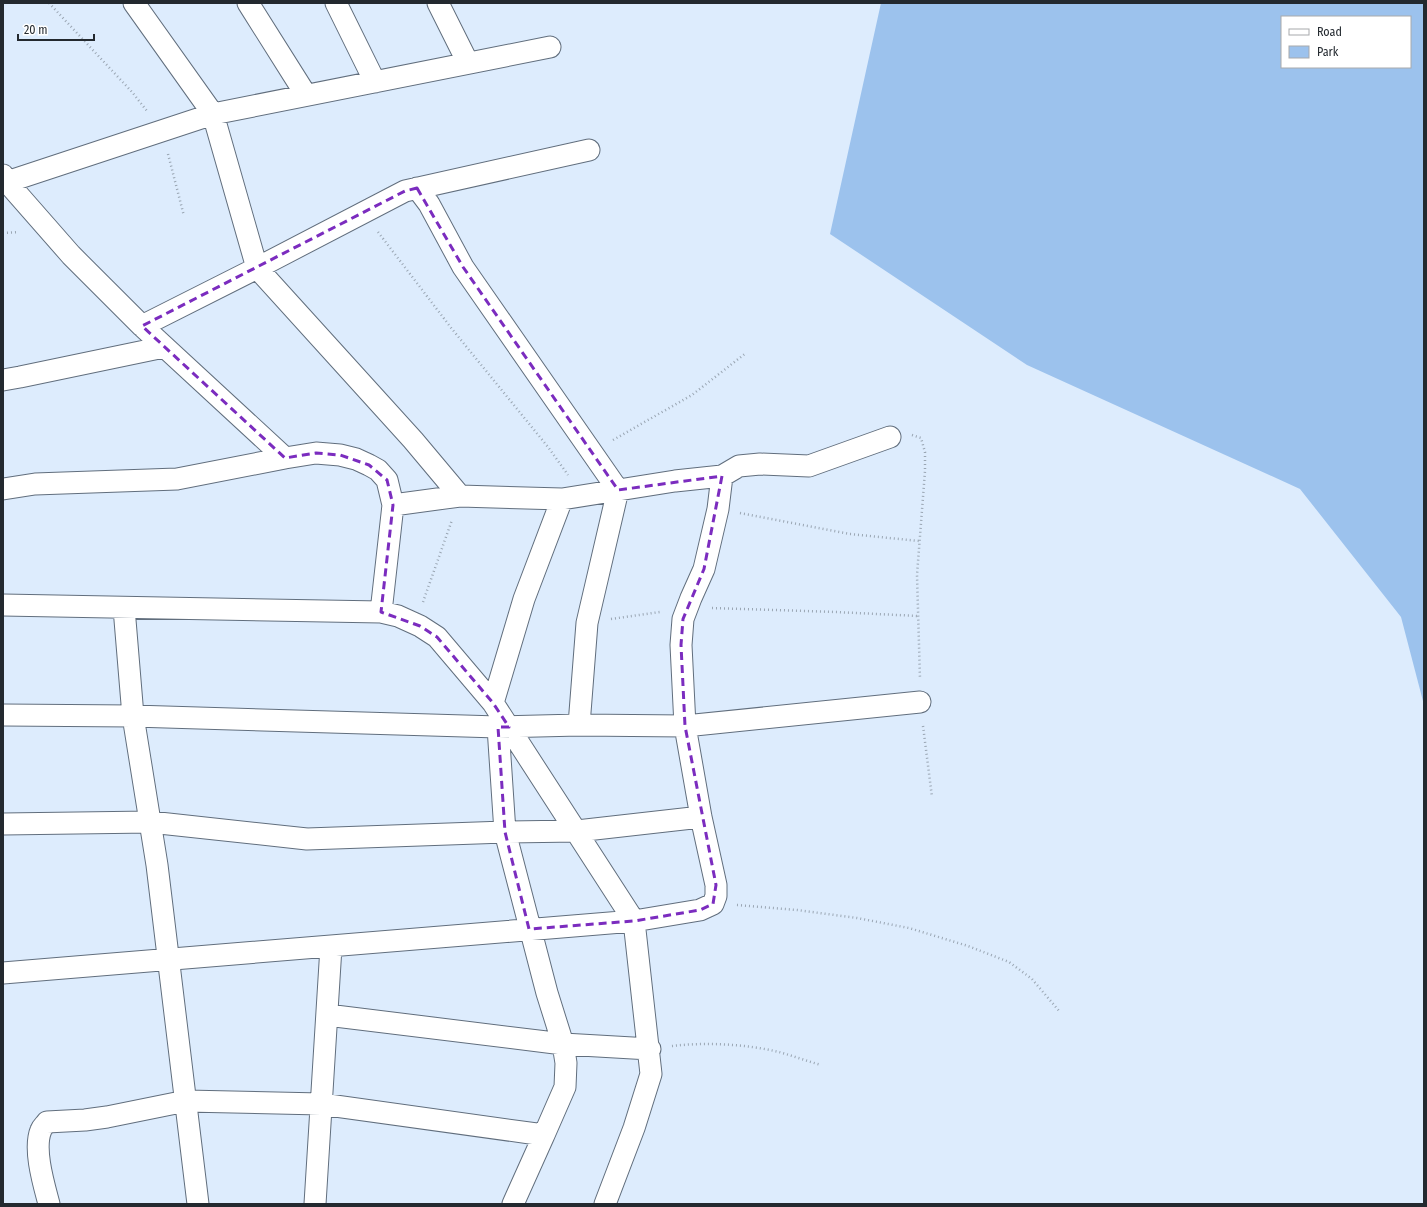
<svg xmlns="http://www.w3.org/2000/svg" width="1427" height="1207" font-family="'Fira Sans Condensed',sans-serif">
<rect width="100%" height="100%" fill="#ddecfd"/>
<!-- green -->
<path fill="#9cc2ed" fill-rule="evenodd" d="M881,3H1424V705L1401,617L1300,489L1027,365L830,234ZM1282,17H1410V67H1282Z"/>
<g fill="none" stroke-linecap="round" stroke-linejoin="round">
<!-- street casing -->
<g stroke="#616e7d" stroke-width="23">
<path id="street" d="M134,3L213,114L257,268L413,440L460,496
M248,3L306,95
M336,3L375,82
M438,3L468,63
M3,175L7,182L71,255L142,326L285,458L316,453L340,455L356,459L369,465L378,470L387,480L393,505L381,612
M7,182L213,114L550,47
M417,188L429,204L463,267L618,490L587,623L579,725
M142,326L257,268L405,191L589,150
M3,380L20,377L164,347
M722,476L718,509L704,569L691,598L683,619L681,645L685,726L920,702
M3,489L35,484L177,479L285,458
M393,505L460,496L562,499L675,481L722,476L739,466L760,464L809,466L890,437
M3,605L381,612L398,616L420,626L437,637L493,703L634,921L3,973
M124,608L133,716L157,865L198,1204
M493,703L524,599L562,499
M3,715L133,716L498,727L579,725L685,726L701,817L716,885V896L713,904L700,910L634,921L651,1074L634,1128L605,1204
M3,824L150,822L307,839L505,832L577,831L701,817
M327,1015L563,1044L547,993L505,832L498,727
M49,1204C44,1185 33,1149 41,1130C42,1127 45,1125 47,1122L85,1120L107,1117L186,1101L321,1104L544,1135L565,1087L566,1063L563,1044L650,1049
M315,1204L331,947
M513,1204L544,1135"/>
</g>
<!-- path -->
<path stroke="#9aa6b3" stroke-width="2.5" stroke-dasharray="1 3" stroke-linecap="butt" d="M49,3L132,92L147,111
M168,154L184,216
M378,232L452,329L548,447L568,475
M3,233L18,232
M912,435L921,438L925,452V471L917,575L920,679
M613,440L692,395L746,353
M740,513L850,534L919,541
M423,602L452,520
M712,608L836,612L918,616
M611,619L660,612
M923,726L932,797
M737,905L797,910L857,918L909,928L968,946L1009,962L1032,979L1060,1012
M672,1046C707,1042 745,1044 779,1052C793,1056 807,1061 821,1065"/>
<!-- street -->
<use href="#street" stroke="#fff" stroke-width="21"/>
</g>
<!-- marked area -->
<path fill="none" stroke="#7b2cbf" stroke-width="3" stroke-dasharray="8 5" stroke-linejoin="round" d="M417,188L463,267L618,490L722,476L704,569L683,619L681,645L685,726L716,885L713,904L700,910L634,921L529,929L505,832L498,727H509L493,703L437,637L420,626L381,612L393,505L387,480L369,465L340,455L316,453L285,458L142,326L405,191Z"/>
<!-- border -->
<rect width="1427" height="1207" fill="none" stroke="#23292f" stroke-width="8"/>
<!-- legend -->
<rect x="1281" y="16" width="130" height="52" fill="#ffffff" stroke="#a7a9ac"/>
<rect x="1289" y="29" width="20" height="6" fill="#ffffff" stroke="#a7a9ac"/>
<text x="1317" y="36" font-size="12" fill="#23292f">Road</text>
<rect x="1289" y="46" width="20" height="12" fill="#9cc2ed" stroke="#a7a9ac"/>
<text x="1317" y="56" font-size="12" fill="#23292f">Park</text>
<!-- scale -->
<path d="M18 34v6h76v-6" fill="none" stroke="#23292f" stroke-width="2"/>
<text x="24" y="34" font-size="12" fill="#23292f" stroke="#ffffff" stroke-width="3" paint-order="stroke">20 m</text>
</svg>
